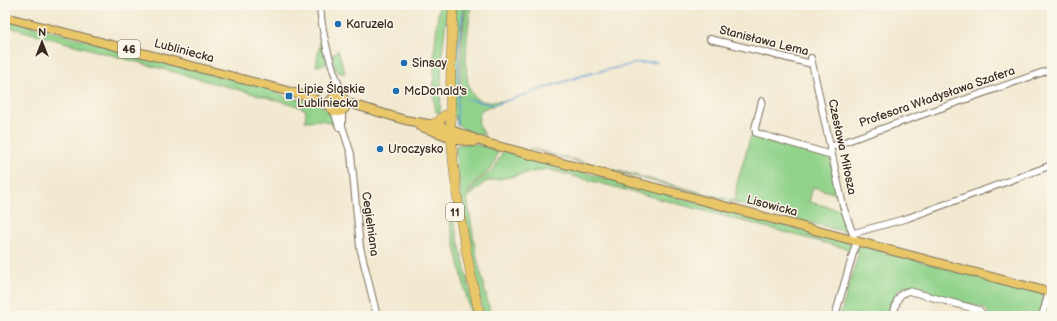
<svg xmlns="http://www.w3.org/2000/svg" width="1057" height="321" font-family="'Balsamiq Sans',sans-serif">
<rect width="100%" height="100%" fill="#fbf7ec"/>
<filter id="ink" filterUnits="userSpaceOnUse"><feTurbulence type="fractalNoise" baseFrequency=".025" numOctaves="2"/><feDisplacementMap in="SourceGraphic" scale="8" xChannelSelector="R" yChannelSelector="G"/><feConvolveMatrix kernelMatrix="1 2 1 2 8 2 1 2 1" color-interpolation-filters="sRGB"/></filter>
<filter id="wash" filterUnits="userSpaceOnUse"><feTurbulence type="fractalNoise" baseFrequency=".012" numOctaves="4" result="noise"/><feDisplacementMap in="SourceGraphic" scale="16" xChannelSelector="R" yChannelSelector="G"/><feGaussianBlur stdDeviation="0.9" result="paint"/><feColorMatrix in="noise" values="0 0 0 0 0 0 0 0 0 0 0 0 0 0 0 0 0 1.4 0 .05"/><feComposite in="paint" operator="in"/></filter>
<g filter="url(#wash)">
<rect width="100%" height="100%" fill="#f2e9d0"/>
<!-- green -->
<path fill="#92d38b" stroke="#667e54" d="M439,5H448L442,54L440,114L436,112L432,89L434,88V54Z
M455,5H465L460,44L459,96H461L462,43L466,5H471C469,25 458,87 477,99C485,104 497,101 505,101L483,109L480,112L478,124L485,135C472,132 456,131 455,115H452Z
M5,19L267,88L283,95L284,97L308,101L321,105L327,110L337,126L322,120L305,121L306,110L298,106L5,26Z
M321,36L327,64L316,66Z
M338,50L345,73H339L335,68L332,55Z
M751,136L830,157L837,194L813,187L809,202L842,210L850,233L530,149L529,148L735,201L737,183Z
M469,143L498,150V152L492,168L472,185L467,198L476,253L491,316H484C471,260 461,205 455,148L457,145Z
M503,151L1043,294L1045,297L1040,316H988L989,313L984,308L907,286L898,289L890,316H840L859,252L547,169L485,182L470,196L474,185L494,169Z
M453,218L476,316H471L449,219Z"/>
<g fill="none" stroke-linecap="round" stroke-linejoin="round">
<!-- stream -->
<path stroke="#65a0d5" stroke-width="1.5" d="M304,5L314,8
M466,99L494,105L584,75L638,63L657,62
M457,125L459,42L464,5"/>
</g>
</g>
<g filter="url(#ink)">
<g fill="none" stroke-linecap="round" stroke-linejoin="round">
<!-- minor casing -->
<g stroke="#7b6d5c" stroke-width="8">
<path id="minor" d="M320,5C321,27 326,48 333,69C336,80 341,86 342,98
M710,39L812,64
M811,58L843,206L856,243L835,316
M335,97L337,82
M762,101L755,128L756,133L832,155
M334,111L339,127
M342,111V126L351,154L360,247L377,316
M830,147L1052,69
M854,233L908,218L1052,165
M893,316C896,306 896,293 909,291L979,310L984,316
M1042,316L1049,292"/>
</g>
<!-- major casing -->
<g stroke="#7b6d5c" stroke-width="10">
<path id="major" d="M5,17L310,97L331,107
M330 104a8 8 0 1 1 16 0a8 8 0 1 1-16 0Z
M345,102L405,120L440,126L486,143L1052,293
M419,126L458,140L473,142"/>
</g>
<!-- highway casing -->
<g stroke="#7b6d5c" stroke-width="10">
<path id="highway" d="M453,5C452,47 449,88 451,130C454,192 466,256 480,316
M432,124L438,122L445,115"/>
</g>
<!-- minor -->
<use href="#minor" stroke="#fff" stroke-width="6"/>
<!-- major -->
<use href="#major" stroke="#e9c769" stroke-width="8"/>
<!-- highway -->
<use href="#highway" stroke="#e9c769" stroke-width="9"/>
</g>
</g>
<!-- markers -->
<g fill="#1f6fb2" stroke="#fbf7ec" stroke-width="1.5">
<circle cx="338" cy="24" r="4"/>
<circle cx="404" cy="63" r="4"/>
<circle cx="396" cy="91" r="4"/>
<rect x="285" y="92" width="8" height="8" rx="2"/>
<circle cx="380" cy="149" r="4"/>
</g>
<g text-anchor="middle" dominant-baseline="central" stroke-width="3" stroke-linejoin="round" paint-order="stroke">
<!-- shield labels -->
<g fill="#fbf7ec" stroke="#75685c" stroke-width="1">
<rect x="118" y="40" width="22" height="18" rx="3"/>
<rect x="446" y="203" width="18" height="18" rx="3"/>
</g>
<g font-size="11" font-weight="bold" fill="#3b2a1e">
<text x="129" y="49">46</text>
<text x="455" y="212">11</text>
</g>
<!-- poi labels -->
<g font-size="12" fill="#3b2a1e" stroke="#fbf7ec" text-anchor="start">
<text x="346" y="24">Karuzela</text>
<text x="412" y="63">Sinsay</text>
<text x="297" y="89">Lipie Śląskie<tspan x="297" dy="14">Lubliniecka</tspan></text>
<text x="404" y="91">McDonald's</text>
<text x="388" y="149">Uroczysko</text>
</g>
<!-- street labels -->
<g font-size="12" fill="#3b2a1e" stroke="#fbf7ec">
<text transform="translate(764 41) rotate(14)">Stanisława Lema</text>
<text transform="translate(184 51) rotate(15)">Lubliniecka</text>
<text transform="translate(937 97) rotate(-19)">Profesora Władysława Szafera</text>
<text transform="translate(842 147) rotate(78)">Czesława Miłosza</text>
<text transform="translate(772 206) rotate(15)">Lisowicka</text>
<text transform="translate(370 224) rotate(82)">Cegielniana</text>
</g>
</g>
<!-- margin -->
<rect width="1057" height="321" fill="none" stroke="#fbf7ec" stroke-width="20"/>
<!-- north arrow -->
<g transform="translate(42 42)" stroke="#fbf7ec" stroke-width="3" paint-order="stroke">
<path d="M0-3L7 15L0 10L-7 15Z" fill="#3b2a1e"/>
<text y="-6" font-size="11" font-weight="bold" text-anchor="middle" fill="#3b2a1e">N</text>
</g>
</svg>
